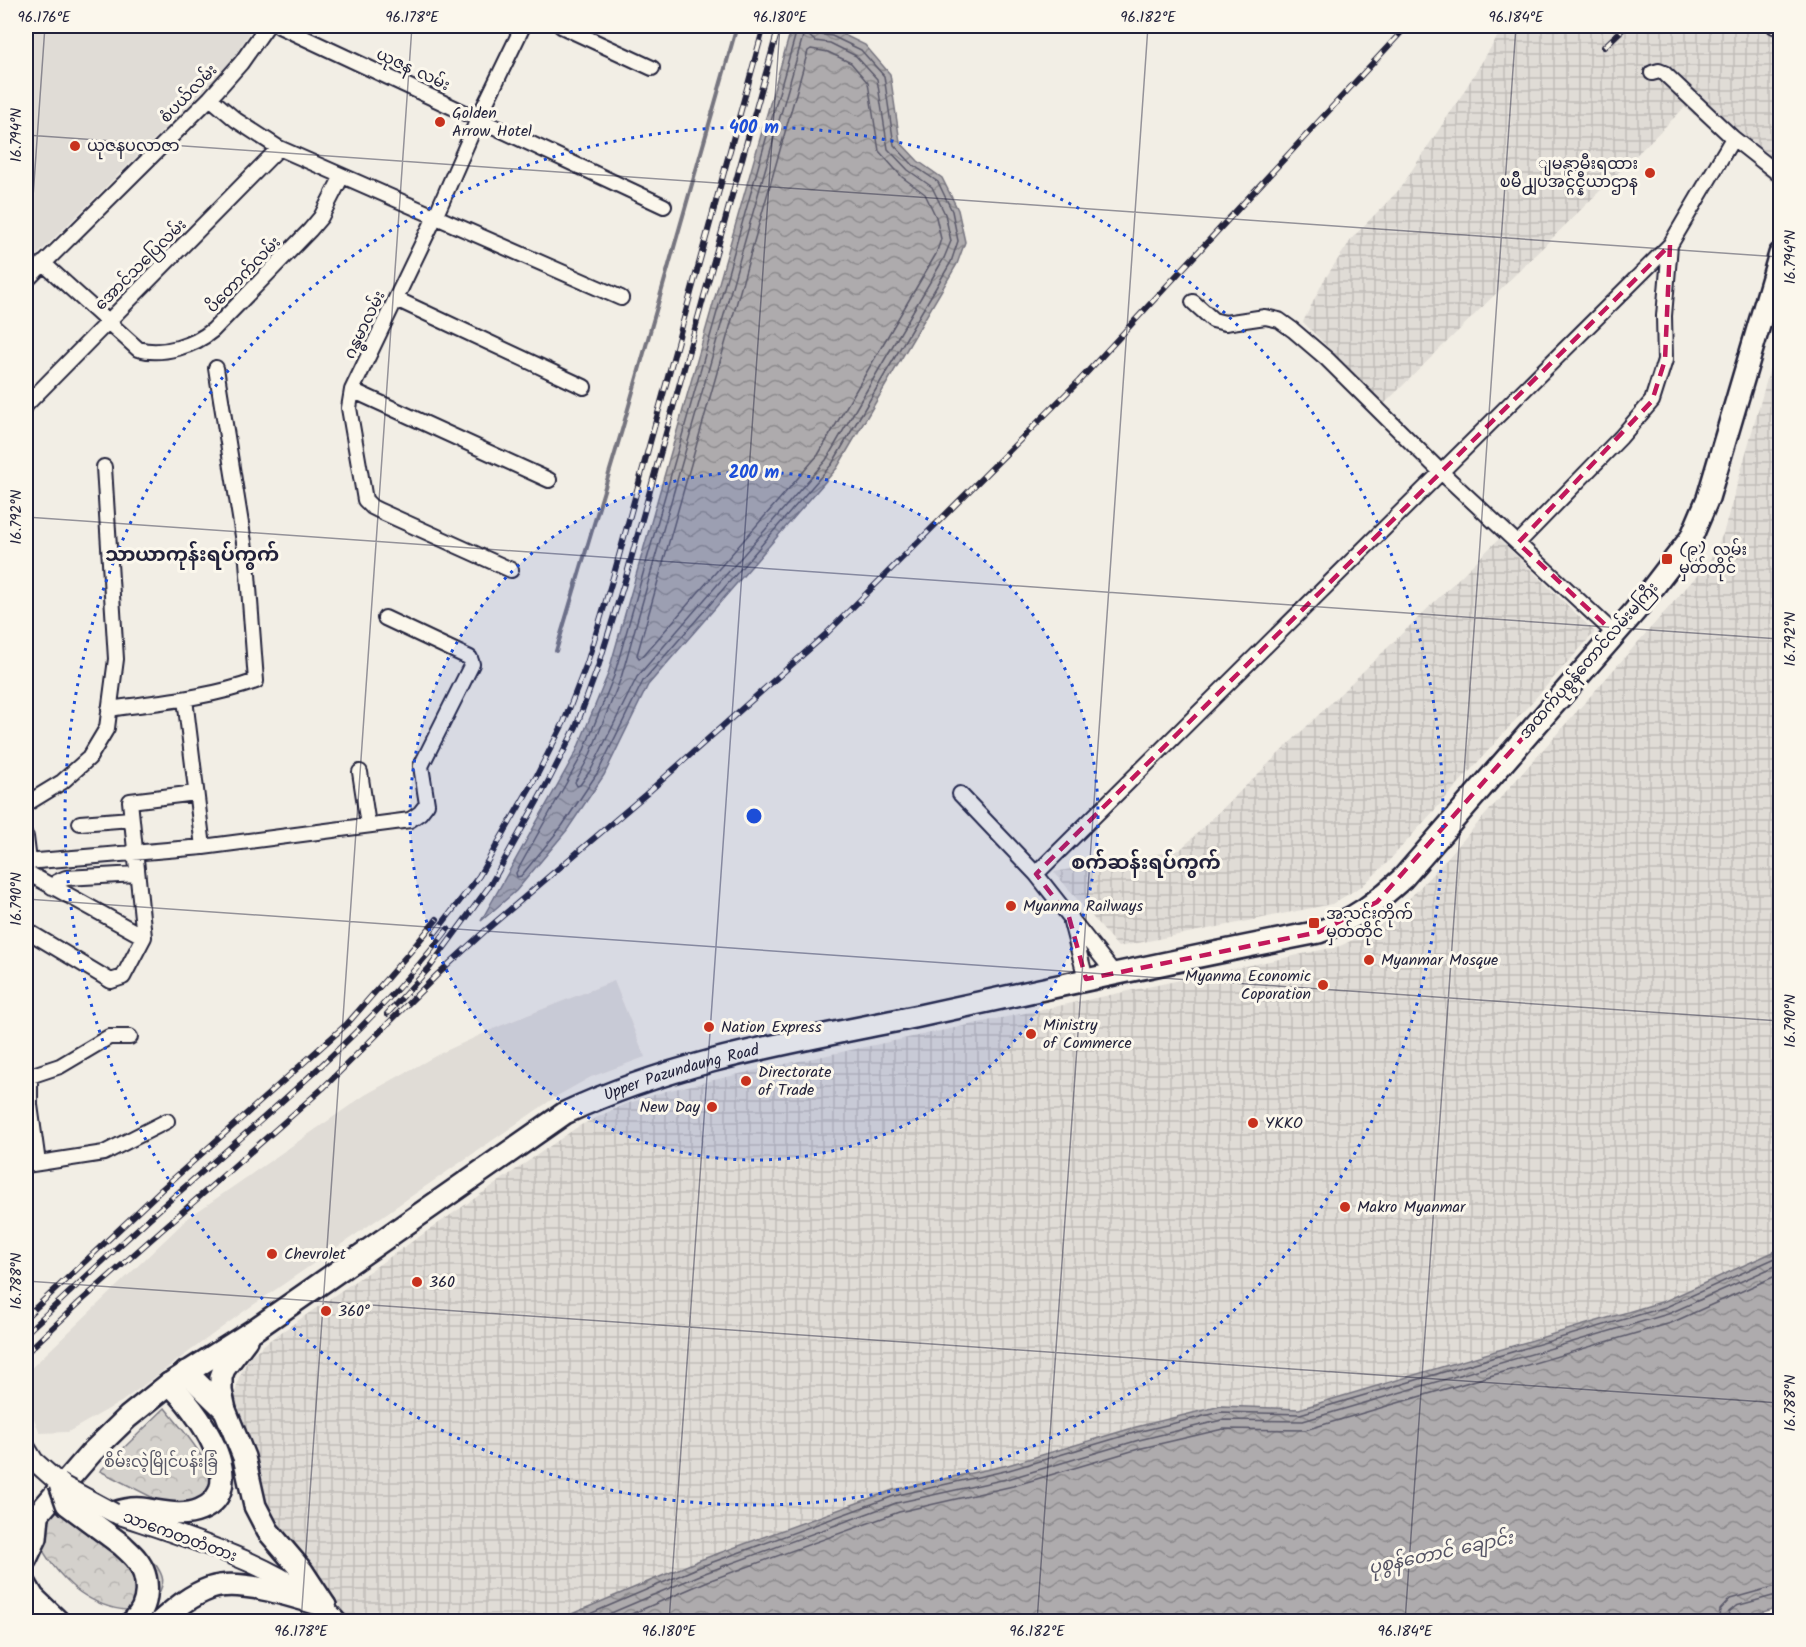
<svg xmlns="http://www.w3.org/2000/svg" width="1806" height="1647" font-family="Kalam,'Noto Sans Myanmar',sans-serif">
<defs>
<pattern id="industrial-grid" width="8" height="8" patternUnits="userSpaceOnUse" patternTransform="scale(1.5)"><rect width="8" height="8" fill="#e0dcd6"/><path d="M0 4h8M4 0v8" fill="none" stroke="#c0bcb9"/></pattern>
<pattern id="park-crowns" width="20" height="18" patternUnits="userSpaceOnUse" patternTransform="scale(1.5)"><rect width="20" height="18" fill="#d4d1cc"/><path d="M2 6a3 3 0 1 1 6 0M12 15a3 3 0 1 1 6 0" fill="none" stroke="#b6b3b0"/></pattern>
<pattern id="water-waves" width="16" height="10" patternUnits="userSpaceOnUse" patternTransform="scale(1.5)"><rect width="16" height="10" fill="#aeabad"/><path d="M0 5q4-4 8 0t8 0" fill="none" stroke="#8d8b8e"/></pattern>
</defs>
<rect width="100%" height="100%" fill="#f2eee5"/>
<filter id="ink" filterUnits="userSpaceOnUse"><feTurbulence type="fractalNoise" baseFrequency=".0167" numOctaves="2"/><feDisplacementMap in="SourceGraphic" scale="12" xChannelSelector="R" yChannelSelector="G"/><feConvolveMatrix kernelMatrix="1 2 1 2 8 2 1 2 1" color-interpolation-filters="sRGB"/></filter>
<g filter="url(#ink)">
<!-- built -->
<path fill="#e0dcd6" d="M34,26H254L228,66L26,266V34Z
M614,981L645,1057L591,1077L557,1096L243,1312L121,1402L68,1432L40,1433L26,1400V1373L188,1218L365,1095L439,1054L500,1026Z"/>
<!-- industrial -->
<path fill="url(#industrial-grid)" d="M1504,26H1780V174L1777,186L1685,107L1384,404L1303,322L1324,280L1353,237L1398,191L1458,101Z
M1780,333V1249L1665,1301L1298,1409L1221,1406L1136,1427L1008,1465L893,1490L700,1560L555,1621H351L286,1540L268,1507L257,1473L245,1426L234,1398L239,1377L250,1356L270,1340L579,1126L623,1105L666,1091L757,1070L1340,946L1372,931L1406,902L1440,866L1709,562L1723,534Z
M1499,539L1595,632L1386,864L1362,886L1332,904L1118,947L1054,872L1180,850Z"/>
<!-- park -->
<path fill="url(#park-crowns)" stroke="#7b7a84" stroke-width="1.5" d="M165,1408C179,1426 211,1460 210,1483C210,1487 207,1493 206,1497L175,1509L100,1471Z
M70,1491L156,1565C164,1577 165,1582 158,1595C140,1625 91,1604 71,1585C55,1570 42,1553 34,1532Z"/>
<!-- water -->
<path fill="url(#water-waves)" stroke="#76747f" stroke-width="1.5" d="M792,26L834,30L865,45L890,74L900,142L918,161L942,178L958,210L965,242L957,264L837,468L648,685L604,775L567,830L516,891L481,921L576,752L608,674Z
M1780,1249V1607L1732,1621H555L700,1560L893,1490L1008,1465L1136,1427L1221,1406L1299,1409L1665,1301Z"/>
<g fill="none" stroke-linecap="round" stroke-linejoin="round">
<!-- shore -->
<path stroke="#5a5969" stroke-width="1.5" d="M798,26L614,676L582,755L516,873L517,877L521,876L562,826L598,772L643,681L832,464L951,262L958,241L952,211L938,182L913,165L894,145L884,76L861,50L832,36L818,34L814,30V26
M807,34L815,41L830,43L856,56L877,79L888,149L908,170L932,187L945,214L951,241L944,258L826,460L637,677L592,768L580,785L577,786L575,782L589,757L621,678L803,36Z
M811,49L828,52L851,63L868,83L879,151L902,177L925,194L936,217L941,239L936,254L818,455L642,657L639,658L637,655L808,51Z
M571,1622L702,1566L894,1496L1009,1470L1137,1432L1221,1412L1300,1414L1666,1307L1780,1256
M590,1622L705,1573L896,1503L1011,1478L1139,1440L1222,1420L1303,1421L1668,1314L1780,1264
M613,1622L708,1581L899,1512L1013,1486L1142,1448L1223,1429L1305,1430L1671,1323L1780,1274
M1718,1622L1720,1610L1730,1599L1780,1585
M1727,1622L1729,1612L1736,1606L1780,1594"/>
<!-- stream -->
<path stroke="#76747f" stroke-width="4" d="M556,651L622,430L737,26"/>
<!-- minor casing -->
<g stroke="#22223b" stroke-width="18">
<path id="minor" d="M279,26L664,206
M561,26L652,68
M1774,26L1780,28
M1652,73L1659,71L1664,73L1733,138L1780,175
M210,98L236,120L279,148L621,298
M43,263L138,349C162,356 194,346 213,330L310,230L321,217L342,176
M26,281L210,98L241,63L267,26
M396,299L584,387
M1193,302L1213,320L1225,323L1265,317L1279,320L1293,330L1327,359L1440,471L1615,634
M352,390L549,480
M26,405L279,148
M1518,543L1621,437L1652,401L1665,360L1664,316L1670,245
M511,570L380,511L372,507L365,500L349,408L352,390L436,215L478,119L523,26
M185,699L203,847
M109,709C159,702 209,698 256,681L247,561L216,368
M360,772L368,825
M960,794L1036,874L1114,973
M26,804L62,782L89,758L107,728L116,659L104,467
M80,823L131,819
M26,837L29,861
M26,862L203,847L410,820L420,813L427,804L421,766L472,664L470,658L385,618
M26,872L144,937
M1036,874L1670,245L1733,138
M52,887L57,882L66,878L137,874
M1071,922L1086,979
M26,930L111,981L123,977L144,937L130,801L196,793
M38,1163L30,1105V1076L60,1066L109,1037H130
M26,1165L104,1153L167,1121"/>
</g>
<!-- secondary casing -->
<g stroke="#22223b" stroke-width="22">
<path id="secondary" d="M26,1448L34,1461L60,1484
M114,1513C181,1536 292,1567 338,1622"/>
</g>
<!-- primary casing -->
<g stroke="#22223b" stroke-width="26">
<g id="primary">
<path d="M246,1340L224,1369L221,1377V1391L225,1410L244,1457L255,1506L268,1531L302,1571L325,1606"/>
<path d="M186,1372L225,1410"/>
<path d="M114,1513C123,1510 131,1508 141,1509C160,1511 181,1518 200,1510C254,1488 195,1406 169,1384"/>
<path id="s1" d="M26,1528L91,1453L128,1417L169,1384L254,1330L565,1113C677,1060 798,1041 919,1016C1052,987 1185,958 1319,932C1357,918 1374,904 1403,878L1635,611L1691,538L1708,498L1780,254"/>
<path d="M122,1545C127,1550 132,1554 136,1559C151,1577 150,1607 132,1622"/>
<path d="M26,1559L36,1538L38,1516"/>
<path d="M26,1585L33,1597L59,1622"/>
<path d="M26,1617L30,1622"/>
<path d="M160,1622C176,1608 191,1595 211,1588C239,1578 296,1597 325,1606"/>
</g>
</g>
<!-- minor -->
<use href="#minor" stroke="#fbf7ec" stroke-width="14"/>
<!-- secondary -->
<use href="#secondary" stroke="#fbf7ec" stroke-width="18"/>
<!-- primary -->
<use href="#primary" stroke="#fbf7ec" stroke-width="21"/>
<!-- rail casing -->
<g stroke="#22223b" stroke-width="6">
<path id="rail" d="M1604,47L1626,26
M435,933L479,876L536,777L564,722L587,663L614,574L764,26
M387,1014L430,967L491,884L548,782L576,727L598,667L626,577L779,26
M26,1317L161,1190L347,1024L410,952L437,919
M26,1333C79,1284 131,1233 186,1186C278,1105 373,1026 448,929
M26,1353L80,1302L323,1088L438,974L486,930L645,795L825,635L1079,381L1407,26"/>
</g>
<!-- rail -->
<use href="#rail" stroke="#fbf7ec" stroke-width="4" stroke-dasharray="11" stroke-linecap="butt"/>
<!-- secondary-bridge casing -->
<g stroke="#22223b" stroke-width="22" stroke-linecap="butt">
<path id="secondary-bridge" d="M60,1484L114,1513"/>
</g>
<!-- primary-bridge casing -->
<g stroke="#22223b" stroke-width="26" stroke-linecap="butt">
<path id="primary-bridge" d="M60,1484L67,1504L122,1545"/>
</g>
<!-- secondary-bridge -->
<use href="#secondary-bridge" stroke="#fbf7ec" stroke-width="18"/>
<!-- primary-bridge -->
<use href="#primary-bridge" stroke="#fbf7ec" stroke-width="21"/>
</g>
</g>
<!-- marked area -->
<path fill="none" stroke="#c2185b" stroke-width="4.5" stroke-dasharray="12 8" stroke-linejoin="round" d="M1670,245L1665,360L1652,401L1518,543L1615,634L1377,902L1319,932L1086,979L1069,917L1036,874Z"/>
<!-- ticks -->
<path fill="none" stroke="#22223b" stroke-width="1.5" stroke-opacity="0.45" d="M26,135L1780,257M26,297L45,26M26,517L1780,639M26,899L1780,1021M26,1281L1780,1403M301,1622L412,26M669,1622L780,26M1037,1622L1148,26M1405,1622L1516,26M1773,1622L1780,1508"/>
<!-- distance rings -->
<circle cx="754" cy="816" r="344" fill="#1d4ed8" fill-opacity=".12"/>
<g fill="none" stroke="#1d4ed8" stroke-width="3" stroke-dasharray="3 6">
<circle cx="754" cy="816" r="344"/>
<circle cx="754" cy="816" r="689"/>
</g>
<!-- markers -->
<g fill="#c8321e" stroke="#fbf7ec" stroke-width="2">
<circle cx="440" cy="122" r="6"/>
<circle cx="75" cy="146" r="6"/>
<circle cx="1650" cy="173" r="6"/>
<rect x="1661" y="553" width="12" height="12" rx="3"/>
<circle cx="1011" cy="906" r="6"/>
<rect x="1308" y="917" width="12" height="12" rx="3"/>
<circle cx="1369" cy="960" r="6"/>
<circle cx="1323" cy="985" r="6"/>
<circle cx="709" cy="1027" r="6"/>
<circle cx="1031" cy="1034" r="6"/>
<circle cx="746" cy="1081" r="6"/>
<circle cx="712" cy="1107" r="6"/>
<circle cx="1253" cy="1123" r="6"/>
<circle cx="1345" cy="1207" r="6"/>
<circle cx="272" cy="1254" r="6"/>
<circle cx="417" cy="1282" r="6"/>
<circle cx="326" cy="1311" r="6"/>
</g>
<g text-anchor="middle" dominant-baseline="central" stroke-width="6" stroke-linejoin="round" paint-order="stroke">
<!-- street labels -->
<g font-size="16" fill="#22223b" stroke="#fbf7ec">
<text transform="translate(413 70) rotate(25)">ယုဇန လမ်း</text>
<text transform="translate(189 94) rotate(-46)">စံပယ်လမ်း</text>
<text transform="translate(141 265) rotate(-45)">အောင်သပြေလမ်း</text>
<text transform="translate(244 275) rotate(-46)">ပိတောက်လမ်း</text>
<text transform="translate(365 325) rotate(-64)">ဂန္ဓမာလမ်း</text>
<text transform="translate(1589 661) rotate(-49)">အထက်ပုစွန်တောင်လမ်းမကြီး</text>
<text stroke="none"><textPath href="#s1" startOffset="807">Upper Pazundaung Road</textPath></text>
<text transform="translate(180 1537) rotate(20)">သာကေတတံတား</text>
</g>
<!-- poi labels -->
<g font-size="16" fill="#22223b" stroke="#fbf7ec" text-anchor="start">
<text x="452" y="113">Golden<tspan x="452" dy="18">Arrow Hotel</tspan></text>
<text x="87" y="146">ယုဇနပလာဇာ</text>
<text x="1638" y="164" text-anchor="end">ျမန္မာ့မီးရထား<tspan x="1638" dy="18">ၿမိဳ႕ျပအင္ဂ်င္နီယာဌာန</tspan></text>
<text x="1679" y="550">(၉) လမ်း<tspan x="1679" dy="18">မှတ်တိုင်</tspan></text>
<text x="1023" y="906">Myanma Railways</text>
<text x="1326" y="914">အသင်းတိုက်<tspan x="1326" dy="18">မှတ်တိုင်</tspan></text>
<text x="1381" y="960">Myanmar Mosque</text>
<text x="1311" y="976" text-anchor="end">Myanma Economic<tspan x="1311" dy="18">Coporation</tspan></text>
<text x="1043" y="1025">Ministry<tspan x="1043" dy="18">of Commerce</tspan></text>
<text x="721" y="1027">Nation Express</text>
<text x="758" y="1072">Directorate<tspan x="758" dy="18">of Trade</tspan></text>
<text x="700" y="1107" text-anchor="end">New Day</text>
<text x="1265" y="1123">YKKO</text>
<text x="1357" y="1207">Makro Myanmar</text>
<text x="284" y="1254">Chevrolet</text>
<text x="429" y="1282">360</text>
<text x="338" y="1311">360°</text>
</g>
<!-- park labels -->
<g font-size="16" fill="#575766" stroke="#fbf7ec">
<text x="161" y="1462">စိမ်းလဲ့မြိုင်ပန်းခြံ</text>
</g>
<!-- water labels -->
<g font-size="18" font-style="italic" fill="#535263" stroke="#fbf7ec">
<text transform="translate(1441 1554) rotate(-12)">ပုစွန်တောင် ချောင်း</text>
</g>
<!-- quarter labels -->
<g font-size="20" font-weight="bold" fill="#22223b" stroke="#fbf7ec">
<text x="192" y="556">သာယာကုန်းရပ်ကွက်</text>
<text x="1146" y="864">စက်ဆန်းရပ်ကွက်</text>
</g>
</g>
<circle cx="754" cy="816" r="9" fill="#1d4ed8" stroke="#fbf7ec" stroke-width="3"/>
<g font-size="18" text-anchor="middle" font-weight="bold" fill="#1d4ed8" stroke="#fbf7ec" stroke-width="6" stroke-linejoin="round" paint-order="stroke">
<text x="754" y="133">400 m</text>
<text x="754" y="478">200 m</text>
</g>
<!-- margin -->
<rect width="1806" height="1647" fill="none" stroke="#fbf7ec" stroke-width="66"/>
<rect x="33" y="33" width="1740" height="1581" fill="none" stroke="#22223b" stroke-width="2"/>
<g font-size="15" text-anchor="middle" fill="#22223b">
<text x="44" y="22">96.176°E</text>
<text x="412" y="22">96.178°E</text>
<text x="780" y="22">96.180°E</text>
<text x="1148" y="22">96.182°E</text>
<text x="1516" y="22">96.184°E</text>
<text transform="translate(16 135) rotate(-90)" y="5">16.794°N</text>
<text transform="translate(1790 257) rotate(-90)" y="5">16.794°N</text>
<text transform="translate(16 517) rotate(-90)" y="5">16.792°N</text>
<text transform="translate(1790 639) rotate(-90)" y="5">16.792°N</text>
<text transform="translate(16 899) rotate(-90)" y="5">16.790°N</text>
<text transform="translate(1790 1021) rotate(-90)" y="5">16.790°N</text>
<text transform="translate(16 1281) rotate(-90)" y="5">16.788°N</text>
<text transform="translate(1790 1403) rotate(-90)" y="5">16.788°N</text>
<text x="301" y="1636">96.178°E</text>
<text x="669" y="1636">96.180°E</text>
<text x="1037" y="1636">96.182°E</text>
<text x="1405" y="1636">96.184°E</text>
</g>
</svg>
